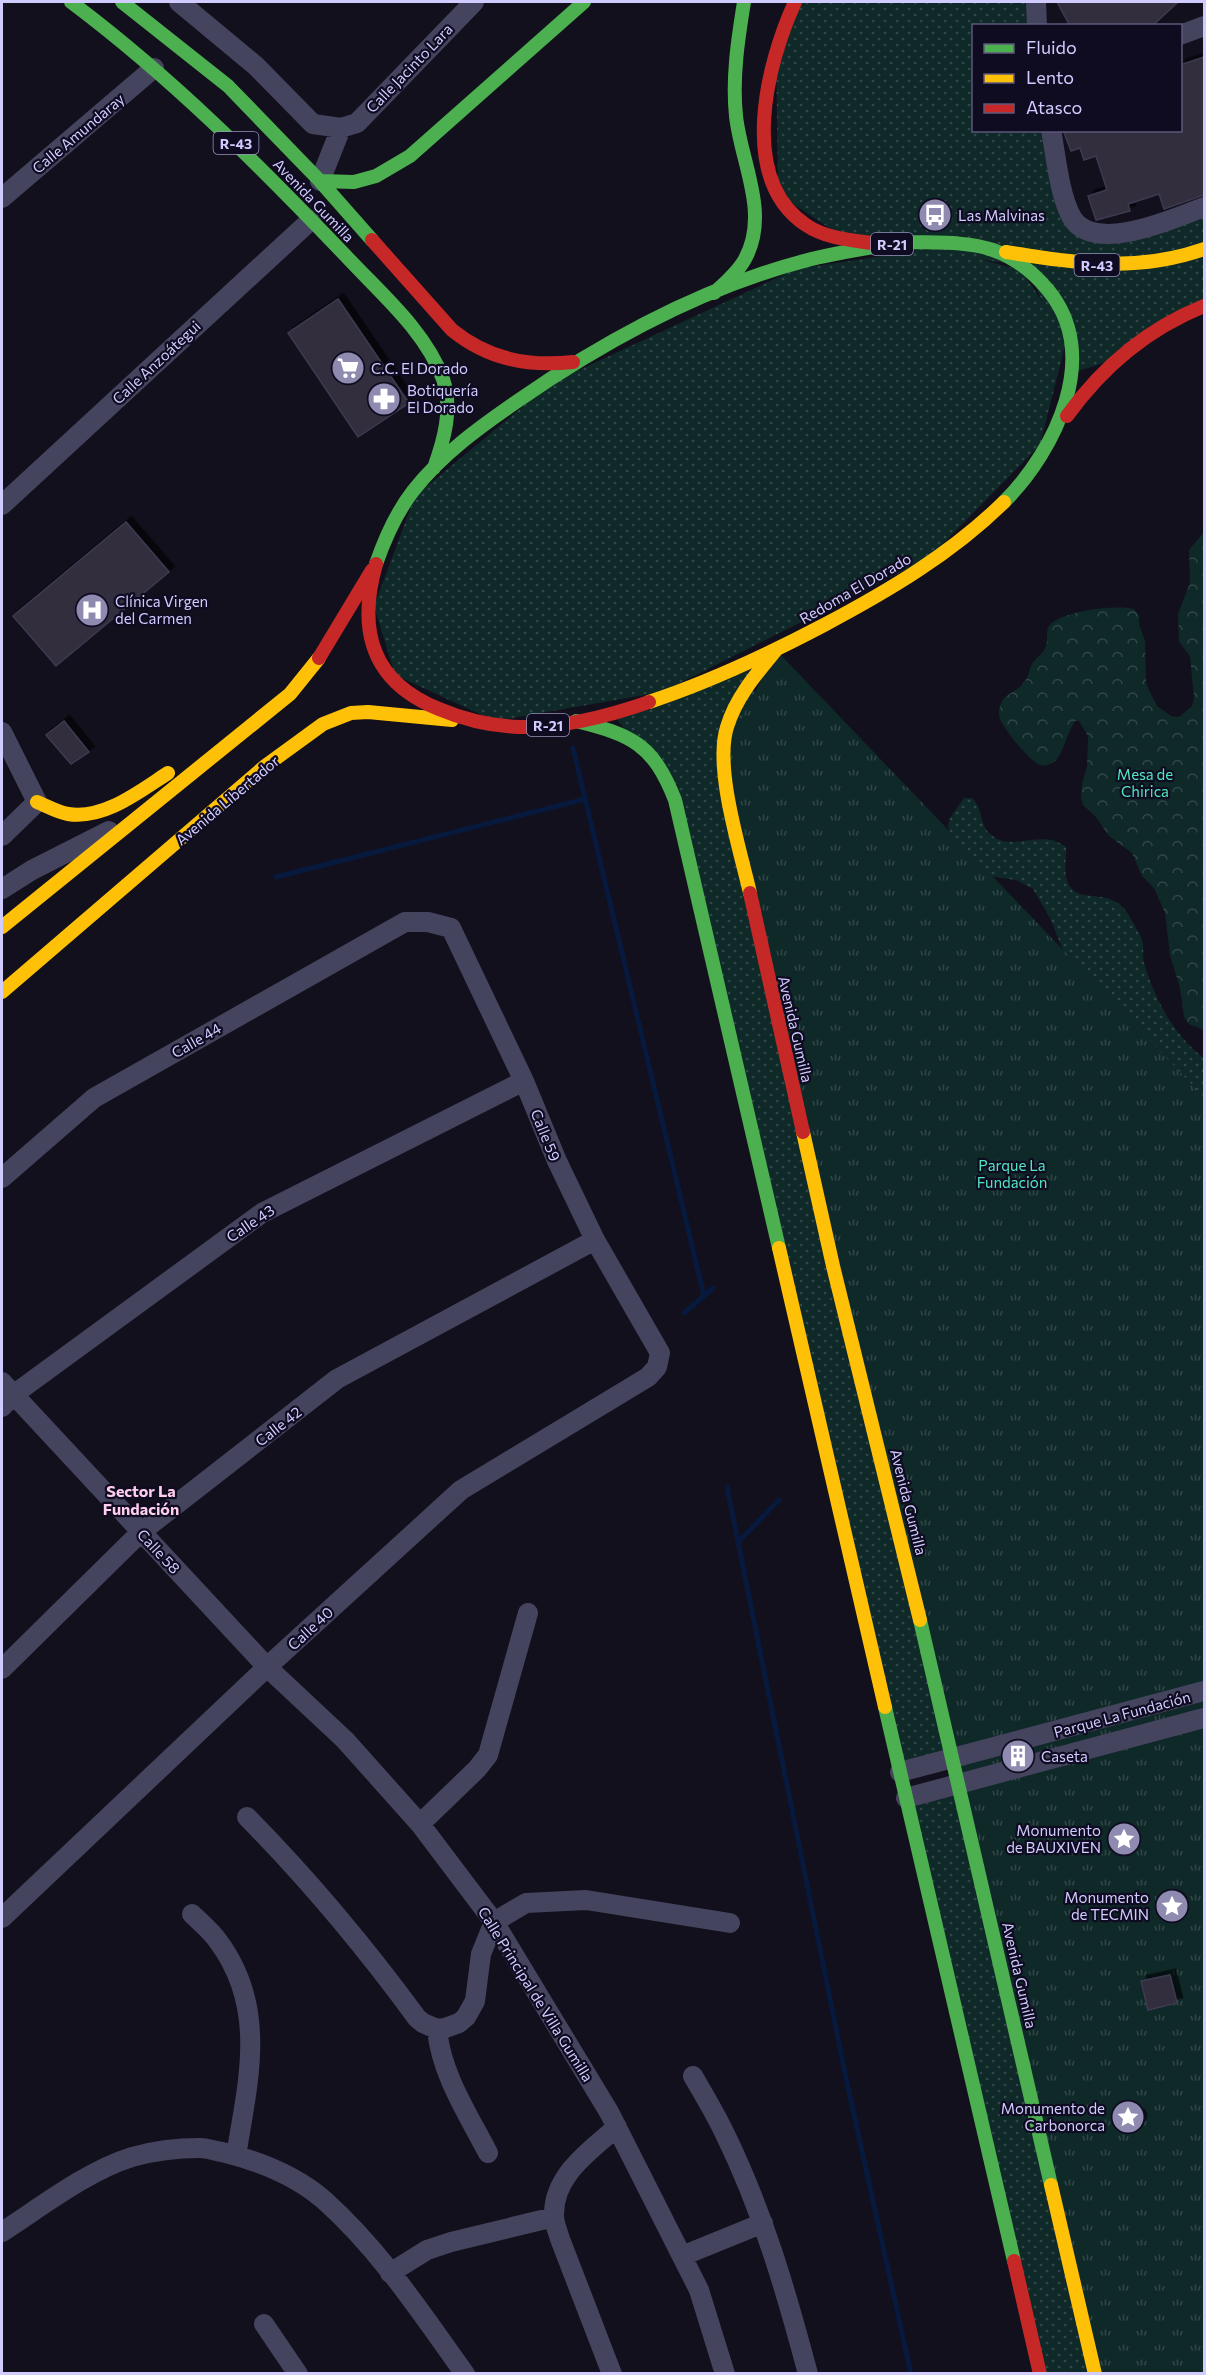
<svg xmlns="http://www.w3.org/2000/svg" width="1206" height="2375" font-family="Commissioner,sans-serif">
<defs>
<pattern id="grass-dots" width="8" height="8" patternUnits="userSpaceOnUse" patternTransform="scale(1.5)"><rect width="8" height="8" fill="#0f2828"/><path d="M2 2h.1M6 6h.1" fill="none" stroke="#314648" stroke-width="1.8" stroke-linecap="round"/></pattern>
<pattern id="forest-crowns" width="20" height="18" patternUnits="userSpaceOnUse" patternTransform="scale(1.5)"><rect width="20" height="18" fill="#0f2828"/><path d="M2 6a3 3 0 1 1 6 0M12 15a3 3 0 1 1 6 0" fill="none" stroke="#314648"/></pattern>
<pattern id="park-tufts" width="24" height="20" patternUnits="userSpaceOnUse" patternTransform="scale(1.5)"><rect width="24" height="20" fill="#0f2828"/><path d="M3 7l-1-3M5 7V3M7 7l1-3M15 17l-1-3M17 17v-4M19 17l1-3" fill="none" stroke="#314648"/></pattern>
<filter id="shadow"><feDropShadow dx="5.5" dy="-5.5" stdDeviation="0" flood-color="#0009"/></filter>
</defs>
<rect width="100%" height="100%" fill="#12101c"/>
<!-- grass -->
<path fill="url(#grass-dots)" d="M795,2H1036L1037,25L974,26V130L1051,131L1066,204L1090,230L1204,207V305L1113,360L1075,372L1026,266L849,241L778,194L776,43Z
M936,248L1021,270L1067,338L1040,445L929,558L662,692L495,721L395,675L374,606L415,496L551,383L796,269Z
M750,666L950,1758L901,1770L678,798L615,717Z
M964,798H972C983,808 979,824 990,834C1012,854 1041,827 1066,847C1067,859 1063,872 1068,883C1079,908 1113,882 1131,919C1135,926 1142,937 1143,944C1144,951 1142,957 1144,963C1155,999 1173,1035 1204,1058V1117L1068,963L1050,918L1033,889L1016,880L987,876L952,841L948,826L950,818Z
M957,1786L1091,2373H1043L908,1799Z"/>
<!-- forest -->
<path fill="url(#forest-crowns)" d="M1204,532V1030L1189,1024L1184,1017L1180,988L1170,955L1165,913L1154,888L1142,876L1132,853L1109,836L1096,817L1083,805L1081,796L1082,783L1087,767L1088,736L1079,721H1075C1067,732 1063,755 1055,761C1050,765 1043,767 1038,764C1029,760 999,724 999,715C999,692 1016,695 1025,681C1029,676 1029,669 1032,664C1036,657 1044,654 1046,646C1048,640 1046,633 1048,628C1055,611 1118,604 1134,609L1139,616V624L1145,641L1146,682L1149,690L1157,706L1171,716L1179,717L1192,706L1194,698L1190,656L1179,642L1178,614L1190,583L1189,550Z"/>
<!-- park -->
<path fill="url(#park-tufts)" d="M776,650L1204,1097V2373H1095L722,758Z"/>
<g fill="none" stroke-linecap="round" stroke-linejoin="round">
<!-- stream -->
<path stroke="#071a3d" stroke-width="5" d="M573,748L704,1296
M276,877L585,799
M684,1313L713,1288
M727,1487L846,2078L911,2374
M738,1542L779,1500"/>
</g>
<!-- building -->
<path fill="#302e3e" stroke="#3e3a51" stroke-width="1.5" filter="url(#shadow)" d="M1057,2H1178L1152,26H1070Z
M1204,57V195L1164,209L1159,194L1128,204L1130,211L1096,220L1088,196L1107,190L1096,156L1084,160L1080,148L1071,151L1063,130H1180V65Z
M338,299L409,403L358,437L288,333Z
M126,522L169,572L56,666L13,616Z
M64,721L89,752L71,764L46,735Z
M1158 1908a12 12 0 1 1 24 0a12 12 0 1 1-24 0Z
M1170,1975L1177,2003L1148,2010L1141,1981Z
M1125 2121a8 8 0 1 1 16 0a8 8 0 1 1-16 0Z"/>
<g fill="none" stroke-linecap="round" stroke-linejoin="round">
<!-- street -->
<path stroke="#45445e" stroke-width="20" d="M179,2L256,66L313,124L341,128L357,123L474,2
M1036,2L1037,26
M1180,35L1204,26
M1051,130C1056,156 1059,193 1071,216C1092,256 1175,218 1204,207
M320,181L341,128
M2,198L154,68
M2,505L311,220
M2,732L37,802L2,836
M2,889L32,870L109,831
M2,1178L94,1098L405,922H428L451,928L524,1081L557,1161L595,1240L660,1353L657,1367L648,1377L461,1490L267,1667L2,1918
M2,1382L267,1667L345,1740L420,1824L494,1922L609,2112L699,2290L725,2374
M2,1407L13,1395L262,1213L524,1081
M2,1669L141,1532L337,1379L595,1240
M900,1772L1204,1691
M906,1798L1204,1718
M247,1817C309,1880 365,1947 417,2018L423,2023L437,2029L445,2028L459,2023L466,2017L475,2001L481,1954L494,1922L526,1903L586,1900L730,1923
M420,1824L477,1769L488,1755L528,1613
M192,1914C201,1923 211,1931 218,1941C268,2008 248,2081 236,2156
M437,2029C441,2074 468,2114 488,2153
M693,2076C704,2095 715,2113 724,2132C762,2209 786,2291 808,2374
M2,2232C41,2207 87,2171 132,2157C153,2151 178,2148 200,2148C207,2148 215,2151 222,2152C259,2161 295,2175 324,2200C380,2250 422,2314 465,2374
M682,2256L763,2223
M390,2273L427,2250L451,2242L554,2217
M264,2324L298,2374
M612,2374L560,2239C558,2232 554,2223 554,2216C553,2175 590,2151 617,2127"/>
<!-- fast -->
<path stroke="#4caf50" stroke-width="14" d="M71,2C171,77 258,164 345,255C379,292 425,330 443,379C453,409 444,440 434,468
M122,2L228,86L320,181L372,240
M320,181L354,182L376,176L410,156L584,2
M907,242C935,243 966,241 993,250C1016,258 1033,272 1048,290C1102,355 1056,450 1004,502
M714,293C725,283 738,272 745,259C770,213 741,163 736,116C732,78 738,39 744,2
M376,564C385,538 396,513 413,491C442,454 481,426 519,400C606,340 702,288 804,261C838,252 872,247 907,242
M576,721C632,735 653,744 675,800L779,1248
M920,1620L1051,2185
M885,1707L1014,2261"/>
<!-- slow -->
<path stroke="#ffc107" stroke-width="14" d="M1006,252C1076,263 1135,273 1204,249
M649,702C710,682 767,655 824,625C888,591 951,554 1004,502
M37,802C47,806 57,812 68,814C104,820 140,791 168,773
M750,893C740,849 714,768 727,727C736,697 757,673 776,650
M2,927L290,694L319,658
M2,992L264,767L323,724L351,713L368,712L452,720
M803,1132L833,1266L920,1620
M779,1248L885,1707
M1051,2185L1095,2374"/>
<!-- jam -->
<path stroke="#c62828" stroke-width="14" d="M795,2C767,63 737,179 806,225C825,238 849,240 872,243
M372,240L452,330C488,359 527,367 573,362
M1067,416C1103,366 1147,329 1204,306
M376,564C357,631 372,682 439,709C465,720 491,726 519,727C562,728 609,716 649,702
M319,658L372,570
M750,893L803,1132
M1014,2261L1040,2374"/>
</g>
<!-- icons -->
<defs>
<g id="bus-disc" transform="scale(1.725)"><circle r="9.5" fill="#8e8ab0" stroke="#0f0b21"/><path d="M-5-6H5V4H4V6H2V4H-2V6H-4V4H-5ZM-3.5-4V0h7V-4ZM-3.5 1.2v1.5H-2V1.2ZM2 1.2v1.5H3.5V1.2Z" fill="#fff"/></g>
<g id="supermarket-disc" transform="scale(1.725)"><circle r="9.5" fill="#8e8ab0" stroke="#0f0b21"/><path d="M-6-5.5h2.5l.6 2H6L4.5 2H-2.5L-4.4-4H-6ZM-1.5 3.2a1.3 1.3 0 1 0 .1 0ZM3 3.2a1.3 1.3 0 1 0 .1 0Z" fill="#fff"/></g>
<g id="pharmacy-disc" transform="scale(1.725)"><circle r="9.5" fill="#8e8ab0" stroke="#0f0b21"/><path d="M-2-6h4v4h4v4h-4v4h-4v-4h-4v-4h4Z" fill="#fff"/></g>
<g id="hospital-disc" transform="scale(1.725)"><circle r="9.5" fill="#8e8ab0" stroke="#0f0b21"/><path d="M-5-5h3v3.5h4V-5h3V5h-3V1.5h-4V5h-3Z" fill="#fff"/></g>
<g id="building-disc" transform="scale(1.725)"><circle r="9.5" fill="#8e8ab0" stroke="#0f0b21"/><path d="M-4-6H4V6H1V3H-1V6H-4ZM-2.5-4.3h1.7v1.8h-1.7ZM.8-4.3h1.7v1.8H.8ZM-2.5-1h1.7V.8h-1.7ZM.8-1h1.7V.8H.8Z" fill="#fff"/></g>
<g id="sight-disc" transform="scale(1.725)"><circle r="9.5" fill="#8e8ab0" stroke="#0f0b21"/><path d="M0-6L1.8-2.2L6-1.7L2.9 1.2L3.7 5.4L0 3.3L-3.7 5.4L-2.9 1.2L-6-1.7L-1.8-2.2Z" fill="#fff"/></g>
</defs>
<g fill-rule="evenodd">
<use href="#bus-disc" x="935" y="215"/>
<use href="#supermarket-disc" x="348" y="368"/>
<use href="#pharmacy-disc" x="384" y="399"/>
<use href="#hospital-disc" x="92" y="610"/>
<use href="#building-disc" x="1018" y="1756"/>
<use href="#sight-disc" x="1124" y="1839"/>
<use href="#sight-disc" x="1172" y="1906"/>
<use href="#sight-disc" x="1128" y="2117"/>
</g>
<g text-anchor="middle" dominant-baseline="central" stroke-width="4.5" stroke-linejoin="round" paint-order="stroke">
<!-- shield labels -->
<g fill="#0f0b21" stroke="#9792bc" stroke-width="1.5">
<rect x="213.5" y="132" width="45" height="22" rx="4.5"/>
<rect x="871" y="233" width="42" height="22" rx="4.5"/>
<rect x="1074.5" y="254" width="45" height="22" rx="4.5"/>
<rect x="527" y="714" width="42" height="22" rx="4.5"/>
</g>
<g font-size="14" font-weight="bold" fill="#d1ccff">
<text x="236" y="143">R-43</text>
<text x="892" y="244">R-21</text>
<text x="1097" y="265">R-43</text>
<text x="548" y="725">R-21</text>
</g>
<!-- street labels -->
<g font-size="15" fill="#d1ccff" stroke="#0f0b21">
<text transform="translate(409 68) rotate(-46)">Calle Jacinto Lara</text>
<text transform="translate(78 133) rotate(-40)">Calle Amundaray</text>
<text transform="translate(314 200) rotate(46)">Avenida Gumilla</text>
<text transform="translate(156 362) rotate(-43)">Calle Anzoátegui</text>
<text transform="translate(855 588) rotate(-30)">Redoma El Dorado</text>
<text transform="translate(227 800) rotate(-40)">Avenida Libertador</text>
<text transform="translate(796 1029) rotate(77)">Avenida Gumilla</text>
<text transform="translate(196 1040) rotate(-30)">Calle 44</text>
<text transform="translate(546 1135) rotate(68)">Calle 59</text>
<text transform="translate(250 1223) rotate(-34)">Calle 43</text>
<text transform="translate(278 1426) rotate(-38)">Calle 42</text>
<text transform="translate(909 1502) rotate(76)">Avenida Gumilla</text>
<text transform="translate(159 1551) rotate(47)">Calle 58</text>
<text transform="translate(310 1628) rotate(-43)">Calle 40</text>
<text transform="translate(1122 1714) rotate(-15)">Parque La Fundación</text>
<text transform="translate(1020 1975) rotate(77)">Avenida Gumilla</text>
<text transform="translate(536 1994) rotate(58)">Calle Principal de Villa Gumilla</text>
</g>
<!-- poi labels -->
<g font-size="15" fill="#d1ccff" stroke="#0f0b21" text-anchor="start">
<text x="958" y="215">Las Malvinas</text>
<text x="371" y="368">C.C. El Dorado</text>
<text x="407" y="390">Botiquería<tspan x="407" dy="17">El Dorado</tspan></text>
<text x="115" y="601">Clínica Virgen<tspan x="115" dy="17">del Carmen</tspan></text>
<text x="1041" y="1756">Caseta</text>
<text x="1101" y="1830" text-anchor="end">Monumento<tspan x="1101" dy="17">de BAUXIVEN</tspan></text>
<text x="1149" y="1897" text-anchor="end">Monumento<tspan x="1149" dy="17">de TECMIN</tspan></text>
<text x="1105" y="2108" text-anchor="end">Monumento de<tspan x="1105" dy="17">Carbonorca</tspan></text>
</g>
<!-- park labels -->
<g font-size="15" fill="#50e7c0" stroke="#0f0b21">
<text x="1145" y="774">Mesa de<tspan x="1145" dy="17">Chirica</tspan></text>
<text x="1012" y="1165">Parque La<tspan x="1012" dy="17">Fundación</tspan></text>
</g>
<!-- neighbourhood labels -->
<g font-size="16" font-weight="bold" fill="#ffceed" stroke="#0f0b21">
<text x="141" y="1490">Sector La<tspan x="141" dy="18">Fundación</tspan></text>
</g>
</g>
<!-- border -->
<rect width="1206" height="2375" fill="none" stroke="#d1ccff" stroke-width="6"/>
<!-- legend -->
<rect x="972" y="24" width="210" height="108" fill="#0f0b21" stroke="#5d587a" stroke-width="1.5"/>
<rect x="984" y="44" width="30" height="9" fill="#4caf50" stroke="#5d587a" stroke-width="1.5"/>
<text x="1026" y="54" font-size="18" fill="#d1ccff">Fluido</text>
<rect x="984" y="74" width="30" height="9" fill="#ffc107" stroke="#5d587a" stroke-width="1.5"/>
<text x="1026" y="84" font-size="18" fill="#d1ccff">Lento</text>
<rect x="984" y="104" width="30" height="9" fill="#c62828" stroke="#5d587a" stroke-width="1.5"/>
<text x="1026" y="114" font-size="18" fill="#d1ccff">Atasco</text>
</svg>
